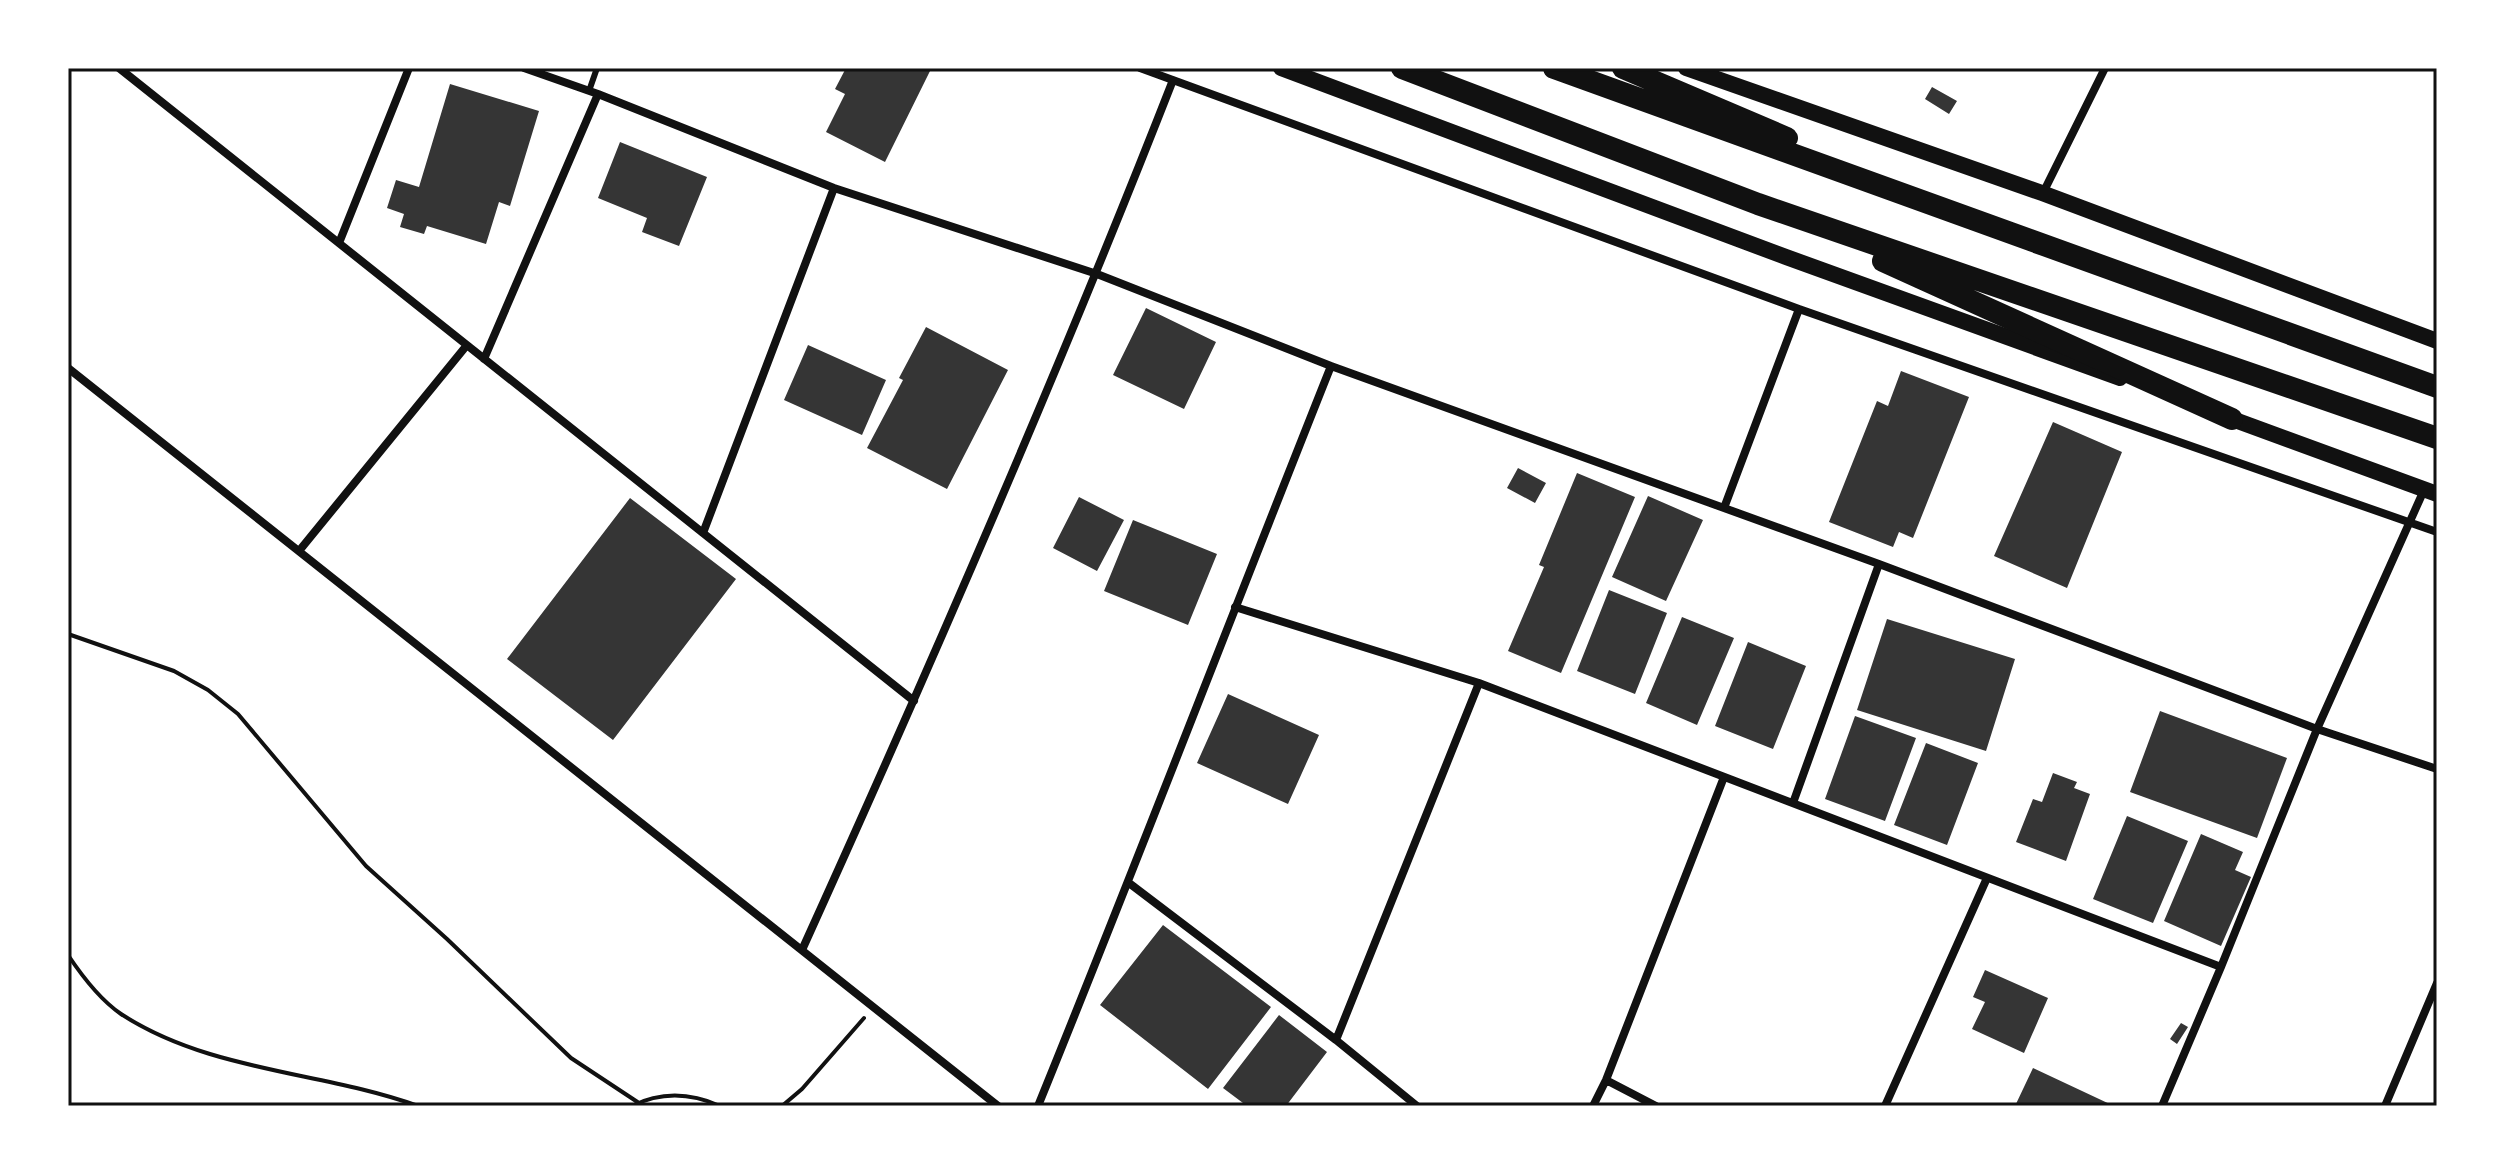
<svg xmlns="http://www.w3.org/2000/svg" width="2505" height="1174" font-family="'Fira Sans',sans-serif">
<rect width="100%" height="100%" fill="#fff"/>
<!-- building -->
<path fill="#353535" d="M846,68L931,69L885,162L826,132L845,94L835,89Z
M450,84L539,111L510,206L499,202L486,244L427,226L424,234L400,227L404,214L387,208L396,180L419,187Z
M1932,87L1957,101L1949,114L1925,99Z
M620,142L707,177L679,246L642,232L647,218L598,198Z
M1146,308L1216,342L1184,409L1113,375Z
M926,327L1008,370L947,489L867,448L903,380L899,378Z
M808,345L886,380L862,435L784,400Z
M1901,371L1969,397L1913,538L1899,532L1893,547L1829,522L1877,401L1888,406Z
M2053,422L2122,452L2067,588L1994,556Z
M1518,468L1546,483L1535,503L1507,488Z
M1577,473L1635,497L1561,673L1508,651L1544,567L1539,565Z
M1648,496L1703,520L1666,601L1612,577Z
M1079,497L1124,520L1097,571L1053,548Z
M630,498L736,579L613,740L507,659Z
M1133,520L1217,554L1188,625L1104,591Z
M1609,590L1667,613L1635,694L1577,671Z
M1682,617L1734,638L1697,725L1646,703Z
M1887,619L2015,659L1986,751L1857,710Z
M1748,642L1806,666L1773,749L1715,726Z
M1228,694L1319,735L1288,804L1197,763Z
M2160,711L2287,758L2257,838L2130,792Z
M1855,716L1916,738L1885,821L1825,799Z
M1926,743L1978,763L1947,845L1894,825Z
M2053,773L2077,782L2074,788L2090,794L2066,861L2016,842L2033,799L2042,802Z
M2127,816L2188,841L2153,923L2093,899Z
M2201,834L2243,852L2235,870L2251,877L2221,946L2164,921Z
M1163,925L1271,1007L1208,1089L1100,1005Z
M1985,970L2048,998L2024,1053L1972,1029L1985,1002L1973,997Z
M1279,1015L1327,1052L1286,1106H1247L1223,1088Z
M2181,1023L2188,1027L2177,1044L2170,1039Z
M2033,1068L2114,1106H2015Z"/>
<g fill="none" stroke-linecap="round" stroke-linejoin="round">
<!-- path -->
<path stroke="#111" stroke-width="4" d="M68,634L174,671L208,690L238,714L366,866L447,939L571,1058L639,1103
M68,955C82,976 99,999 121,1014C210,1072 321,1071 418,1106
M632,1106C662,1091 691,1093 720,1106
M782,1106L802,1089L864,1018"/>
<!-- service -->
<path stroke="#111" stroke-width="6" d="M589,91L597,68"/>
<!-- minor -->
<path stroke="#111" stroke-width="8" d="M119,68L914,701
M524,68L598,94L834,188L1097,274L1331,366L1879,564L2317,729L2437,769
M1140,68L1799,309L2437,532
M2043,193L2105,68
M339,243L409,68
M484,359L598,94
M68,368L998,1106
M1724,508L1799,309
M703,533L834,188
M299,551L467,345
M1235,607L1479,683L2221,967
M1793,803L1879,564
M1129,883L1336,1040L1417,1106
M802,950C932,663 1058,374 1173,80
M1336,1040L1479,683
M1606,1080L1656,1106
M1038,1106C1138,860 1233,612 1331,366
M1593,1106L1606,1080L1724,777
M1885,1106L1987,878
M2162,1106L2221,967L2317,729L2424,490
M2385,1106L2437,983"/>
<!-- secondary -->
<path stroke="#111" stroke-width="16" d="M1281,68L1786,257L2120,378
M1686,68L2042,193L2437,341
M2224,416L2437,494"/>
<!-- motorway -->
<path stroke="#111" stroke-width="22" d="M1402,68L1758,204L2437,438
M1554,68L2437,387
M1623,68L1787,138
M1883,261L2232,419"/>
</g>
<!-- border -->
<rect width="2505" height="1174" fill="none" stroke="#ffffff" stroke-width="140"/>
<rect x="70" y="70" width="2365" height="1034" fill="none" stroke="#111" stroke-width="3"/>
</svg>
